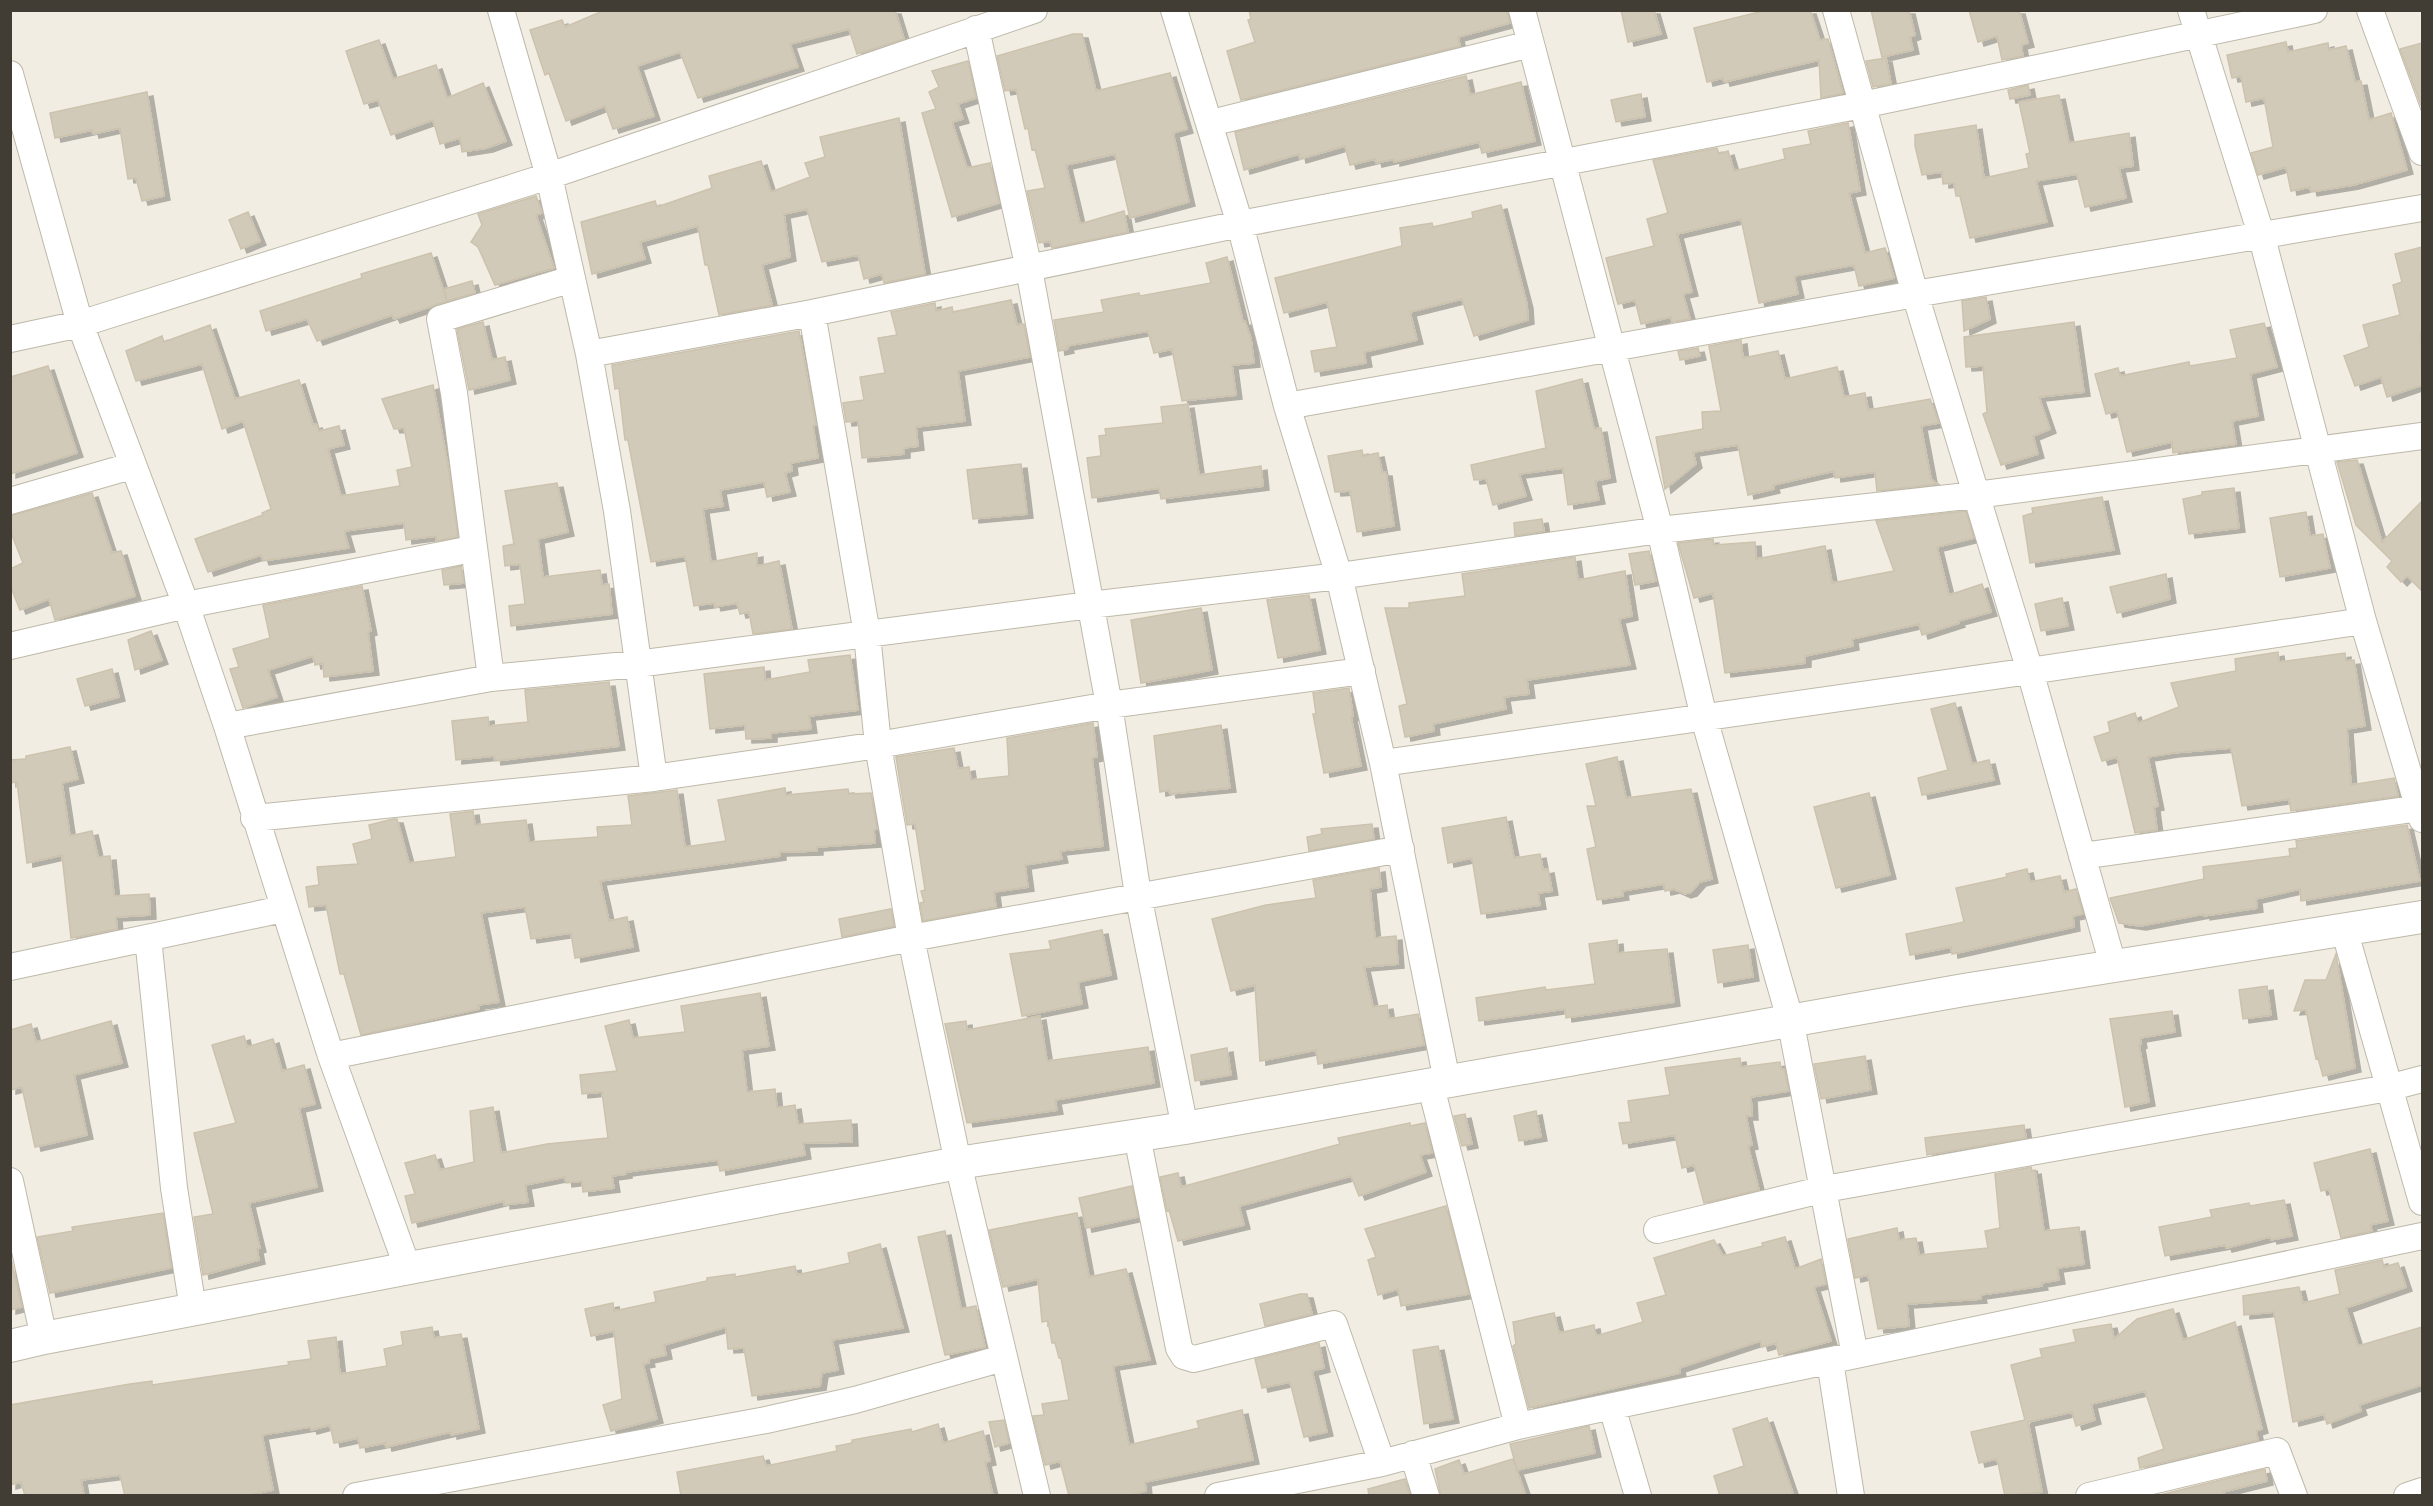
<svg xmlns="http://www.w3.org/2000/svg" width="2433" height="1506" font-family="'Varela Round',sans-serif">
<defs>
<filter id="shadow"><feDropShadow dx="6" dy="4" stdDeviation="0" flood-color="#0004"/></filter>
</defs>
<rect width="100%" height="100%" fill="#f1ede3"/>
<!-- building -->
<path fill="#d2cab9" stroke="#ccc2ad" stroke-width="1.5" filter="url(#shadow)" d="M605,10H895L904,39L857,54L849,29L790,44L798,67L698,98L680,52L637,66L654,116L613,129L605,106L566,121L549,73L545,75L530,30L562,20L565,27Z
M1249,10H1507L1510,23L1458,37L1460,46L1241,100L1227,51L1255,42L1248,20L1251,19Z
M1621,10H1654L1661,34L1628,42Z
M1767,10H1810L1820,40L1828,39L1843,93L1821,98L1819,60L1724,82L1723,78L1707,82L1694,28Z
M1871,10H1909L1915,35L1910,37L1913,50L1882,57Z
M1969,10H2019L2028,43L2021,45L2023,56L2002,60L1997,36L1978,42Z
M1073,34H1082L1096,91L1170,73L1187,129L1173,133L1189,202L1130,218L1115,154L1066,165L1080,224L1124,211L1128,232L1052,248L1050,241L1039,243L1027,191L1045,188L1035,149L1032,150L1028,128L1025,129L1016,89L1005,91L997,56Z
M379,40L393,79L436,65L447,98L483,83L506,141L487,148L462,152L460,138L440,144L433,120L391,135L378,100L364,104L346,51Z
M2286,42L2288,52L2328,43L2329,50L2346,46L2355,82L2361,81L2369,120L2391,113L2407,170L2353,185L2311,192L2310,187L2291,191L2286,167L2258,175L2251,153L2273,147L2264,98L2246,102L2241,76L2232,78L2227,55Z
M2422,43V105H2421L2400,49Z
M1886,58L1891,84L1873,87L1866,61Z
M968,61L976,98L958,104L963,119L952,122L967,168L990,163L999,203L952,217L922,113L936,109L929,92L939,87L932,71Z
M1466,76L1470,95L1521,82L1535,141L1482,153L1479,142L1394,162V159L1376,163L1375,159L1350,165L1345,146L1300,159L1299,154L1244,170L1235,132Z
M2028,85L2030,95L2010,99L2008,90Z
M147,92L164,196L142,201L136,178L128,179L120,128L93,134L92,130L55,138L50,113Z
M1641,94L1645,117L1616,122L1611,100Z
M2059,95L2069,143L2129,133L2133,166L2119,168L2126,198L2085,207L2077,174L2036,181L2047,222L1970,238L1960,196H1956L1954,183L1943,184L1942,172L1922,175L1915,146V135L1976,125L1984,178L2029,168L2026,154L2030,153L2019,102Z
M899,118L925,274L884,283L882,274L864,279L858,255L822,262L807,209L784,214L790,257L762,265L772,305L719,315L708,265H705L698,226L640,242L645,259L592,274L581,222L655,201L657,207L712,188L709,176L761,161L771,192L810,177L805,163L825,157L820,137Z
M1848,123L1860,191L1849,193L1865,253L1885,248L1894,278L1859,286L1854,265L1794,276L1798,294L1759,303L1741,219L1677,234L1692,292L1683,294L1690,319L1672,322L1671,317L1641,324L1635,300L1618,304L1606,258L1654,246L1647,219L1668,213L1653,160L1717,148L1719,154L1728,151L1734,171L1785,159L1783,149L1811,144L1808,131Z
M536,196L542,213L536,215L554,268L495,285L478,247L471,242L482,225L478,214Z
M1501,205L1527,304L1528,320L1474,336L1462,299L1410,312L1417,340L1364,352L1366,363L1315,372L1311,351L1337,347L1327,302L1284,313L1275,278L1402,246L1400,228L1432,223L1433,227L1473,218L1472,212Z
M248,212L260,241L241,249L229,220Z
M2422,247V332H2420L2422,385L2387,397L2381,377L2355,386L2344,356L2369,347L2363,325L2400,315L2393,285L2402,282L2395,254Z
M431,253L447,301L394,319L392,315L317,341L307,319L266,331L260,311L362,278L361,274Z
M1227,257L1243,322L1245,321L1251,339L1254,363L1232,365L1236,395L1182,401L1172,349L1154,353L1148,331L1067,346L1068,349L1059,351L1054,320L1104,312L1101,300L1139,293L1140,296L1211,283L1206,263Z
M472,281L475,293L447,301L444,289Z
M1986,297L1990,319L1964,331L1962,301Z
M1011,300L1017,325L1024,324L1030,357L958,371L965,421L916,427L918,446L904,448V454L862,458L858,421L846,422L843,403L864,400L860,377L885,373L878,338L897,335L891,312L935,303L936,311L952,307L953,312Z
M483,322L492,360L505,357L510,380L469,390L457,329Z
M2074,322L2084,392L2039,397L2050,429L2033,436L2038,454L2001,465L1983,414L1987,412L1983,366L1966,367L1964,337Z
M2264,323L2277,367L2250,374L2258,416L2232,421L2236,444L2173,453L2172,442L2127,452L2117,411L2106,414L2095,374L2118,368L2120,376L2189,362L2190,366L2237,358L2230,330Z
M210,325L235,399L299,380L313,425L316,424L319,431L339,426L344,445L328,449L341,496L400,486L397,470L412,467L404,428L394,429L382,399L433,385L448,465L458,537L436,541V536L406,540L404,523L344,531L349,548L263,561L261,555L208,572L195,539L263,515L262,513L271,509L243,421L222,429L202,364L136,381L126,351L162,336L164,342Z
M799,331L816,425L813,426L818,458L791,463L792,471L785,473L790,492L767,497L764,482L720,490L723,506L703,509L711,562L757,553V566L779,561L792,629L753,634L749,612L740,614L737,603L715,607L714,603L694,606L685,556L651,562L628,440H625L619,388L615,389L612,365Z
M1741,340L1743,358L1778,351L1785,379L1837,367L1844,397L1865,393L1868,410L1930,399L1939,423L1921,426L1931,479L1937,484L1877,491L1875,472L1835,478L1834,471L1773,485L1774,489L1748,495L1738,445L1693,452L1696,464L1665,489L1656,437L1703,429L1702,412L1721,411L1709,346Z
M1698,348L1700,356L1680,360L1678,351Z
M48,366L77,453L10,474V377Z
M1582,379L1594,429L1601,428L1610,478L1595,481L1599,500L1568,505L1563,468L1519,474L1526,496L1493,505L1486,479L1474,480L1471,465L1546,448L1536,391Z
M1188,404L1199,475L1261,466L1263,486L1161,499L1159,488L1092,498L1087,458L1101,456L1099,436L1106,435L1105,429L1163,423L1161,407Z
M1362,450L1363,456L1378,453L1382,472H1386L1394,526L1357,532L1350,491L1335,492L1328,456Z
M2357,460L2382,542L2422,501V591L2407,576L2401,582L2387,567L2392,561L2356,525L2337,462Z
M1021,464L1027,514L973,519L967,470Z
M557,483L568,532L538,539L543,577L600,570L602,585L609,584L612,614L511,626L509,606L525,604L520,564L505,566L503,546L514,544L505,491Z
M2234,488L2239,528L2189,534L2183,499L2202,495V492Z
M92,493L112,553L121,551L135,596L55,620L49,599L20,610L10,585V569L23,563L10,530V516Z
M2102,497L2114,550L2030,563L2023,516L2033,513L2032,508Z
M1966,511L1974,538L1937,547L1949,595L1982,584L1991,612L1958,621L1959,623L1922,635L1919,624L1852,639L1853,646L1805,656V663L1725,673L1713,593L1694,598L1678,543L1713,539L1714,545L1755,542L1756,559L1825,546L1832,583L1894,571L1876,521Z
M2306,512L2310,536L2323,534L2330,568L2280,577L2270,518Z
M1542,519L1544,531L1515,536L1514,523Z
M1649,551L1656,581L1635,585L1629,554Z
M1575,557L1578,580L1625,571L1632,616L1619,619L1630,665L1527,680L1529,694L1504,697L1506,709L1433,724L1434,731L1405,737L1399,706L1407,704L1385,608H1409V603L1465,596L1462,574Z
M461,566L464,583L444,585L442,570Z
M2166,574L2170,599L2117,613L2110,587Z
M362,586L371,631L368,632L373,671L324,677L323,663L315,665L313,656L268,670L277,697L243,708L230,669L239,667L233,649L270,638L263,605Z
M1309,595L1320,650L1278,658L1267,600Z
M2062,598L2068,626L2041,631L2035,604Z
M1201,608L1212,670L1141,683L1131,620Z
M151,631L162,660L135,670L128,640Z
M2278,652L2279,662L2345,653L2346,661L2354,660L2365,726L2347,729L2351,785L2394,778L2398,796L2291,811L2289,799L2242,806L2231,748L2172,753L2148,757L2158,806L2154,807L2157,830L2135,833L2117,757L2102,761L2094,737L2110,732L2108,722L2135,713L2138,723L2179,707L2171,683L2236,671L2235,659Z
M850,655L858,710L809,716L811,729L771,733V738L746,739L745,725L710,729L704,674L764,667L765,680L810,672L808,660Z
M112,669L119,697L85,706L77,679Z
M609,682L619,746L495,761L494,756L456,760L452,721L488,717L489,726L528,722L525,690Z
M1349,688L1353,716L1351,717L1361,766L1324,773L1313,714H1316L1313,693Z
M1955,703L1972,764L1989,760L1994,780L1922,795L1918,778L1948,770L1931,709Z
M1093,723L1097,757L1092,758L1103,846L1060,851L1062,859L1025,865L1028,887L994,892L996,907L923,921L920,903L924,902L921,891L925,890L915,824L907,825L896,757L954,748L958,769L969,767L971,780L1009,776L1007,738Z
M1221,725L1230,788L1170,794L1169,790L1160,792L1154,736Z
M70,747L78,779L62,783L70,836L92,831L98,857L110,856L114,896L149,894L150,915L116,917L117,929L71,938L62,855L27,863L17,782L10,783V760L26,759V756Z
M1617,757L1626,798L1691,789L1712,879L1700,882L1691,892L1685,894L1674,889L1665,891L1664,884L1622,891L1623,896L1597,900L1587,849L1596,847L1587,806H1596L1586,764Z
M785,788L786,795L848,789L849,794L871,793L877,829L874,830L875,843L817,847V851L780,852V856L600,881L609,921L627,917L633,947L575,958L571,933L531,939L525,907L481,913L499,1002L478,1005L479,1009L361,1035L344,974H340L326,905L309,907L306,887L319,885L317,867L358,864L353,844L372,839L369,825L393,819H397L409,863L456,857L450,814L473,811L475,825L526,820L529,842L598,837L597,827L632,825L628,796L677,790L685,847L726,841L718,800Z
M1869,793L1890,875L1836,888L1814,807Z
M1506,817L1514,858L1540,854L1543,870L1548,869L1552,891L1538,893L1540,905L1481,914L1472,858L1448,863L1442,828Z
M1372,824L1374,839L1309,851L1307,837L1322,834L1321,829Z
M2407,825L2420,881L2301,901L2300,889L2256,899L2257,908L2204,916V914L2140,926L2119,923L2110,898L2204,879L2203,867L2290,856L2289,849L2297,848L2296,841Z
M1379,868L1381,887L1370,889L1375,938L1396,936L1398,964L1364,967L1373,1007L1387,1005L1389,1019L1418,1014L1424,1045L1318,1064L1316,1050L1260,1061L1255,985L1231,991L1212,919L1266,905L1316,898L1313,880Z
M2027,869L2030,882L2060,876L2064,892L2076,889L2083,914L2073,916L2074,927L1952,954L1951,947L1910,955L1906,934L1964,922L1956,888L2007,877L2006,874Z
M891,909L894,926L842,937L839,919Z
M1102,930L1111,975L1078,982L1082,1004L1022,1016L1010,954L1051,949L1049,941Z
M1617,940L1618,953L1667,949L1674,1002L1566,1018L1565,1009L1479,1021L1476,998L1545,987L1546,990L1595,984L1589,944Z
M1748,945L1753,977L1718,983L1713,950Z
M2336,954L2355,1068L2323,1076L2318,1058L2316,1059L2306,1010L2294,1011L2305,980H2326Z
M2267,986L2271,1015L2243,1019L2239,990Z
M760,993L769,1046L742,1050L747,1092L775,1089L777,1108L795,1105L798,1124L851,1120L852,1142L803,1143L805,1155L720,1171L718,1160L626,1172V1174L612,1176L614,1188L583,1192L582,1181L566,1183L565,1177L525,1185L528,1202L504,1205V1201L412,1223L405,1196L415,1194L405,1163L435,1155L440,1170L474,1162L470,1111L493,1107L501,1153L547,1144L608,1138L602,1092L582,1094L580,1075L617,1071L605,1026L629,1020L633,1038L685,1032L681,1006Z
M2172,1011L2175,1032L2140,1038L2141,1044L2139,1045L2149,1102L2125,1107L2110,1019Z
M1040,1016L1047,1061L1148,1047L1154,1083L1055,1100L1057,1110L967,1123L945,1024L966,1021L967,1030Z
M111,1021L122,1063L74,1075L87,1135L35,1147L22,1087L10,1090V1030L31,1024L36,1042Z
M244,1036L247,1047L273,1039L282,1071L304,1065L315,1104L299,1108L317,1187L249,1203L260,1248L257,1249L259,1260L203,1275L194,1217L213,1214L194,1133L236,1123L212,1045Z
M1227,1048L1231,1075L1195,1081L1191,1055Z
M1865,1056L1871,1090L1821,1099L1814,1064Z
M1740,1058L1741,1067L1780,1062L1781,1069H1784L1789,1091L1751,1097L1752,1116H1746L1752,1145L1748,1146L1759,1190L1704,1203L1694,1165L1682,1168L1675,1135L1623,1144L1619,1123L1631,1122L1628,1101L1670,1095L1665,1068Z
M1536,1111L1541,1137L1519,1141L1514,1116Z
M1465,1114L1472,1144L1462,1146L1454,1116Z
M1410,1123V1126L1425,1123L1432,1153L1420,1155L1426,1172L1359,1196L1351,1176L1239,1206L1244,1225L1178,1241L1169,1210L1167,1211L1160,1177L1178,1173L1181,1187L1340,1144L1338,1138Z
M2024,1125L2026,1138L1927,1155L1925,1138Z
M2370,1149L2388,1221L2370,1225L2372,1231L2341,1238L2329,1189L2321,1191L2314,1163Z
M2031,1167L2032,1171L2035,1170L2044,1231L2079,1227L2084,1264L2057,1268L2059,1280L2041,1283L2042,1286L1980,1295L1981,1299L1907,1304L1909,1326L1878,1329L1868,1275L1855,1278L1848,1239L1897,1228L1899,1240L1916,1238L1919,1255L1988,1248L1985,1231L2000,1228L1995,1174Z
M1132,1186L1138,1217L1086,1228L1079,1198Z
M2284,1200L2292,1236L2271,1240L2270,1237L2226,1248L2225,1245L2165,1256L2159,1227L2212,1217L2210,1210L2249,1203L2250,1206Z
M1446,1206L1469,1294L1401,1306L1398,1289L1378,1295L1368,1260L1376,1257L1365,1229Z
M163,1213L171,1268L50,1293L37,1237L73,1231L72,1227Z
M1077,1213L1089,1277L1126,1269L1150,1360L1113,1366L1129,1445L1199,1428L1197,1421L1242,1410L1253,1460L1145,1482L1146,1491L1127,1496H1069L1060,1461L1045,1465L1033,1416L1044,1415L1042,1404L1069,1400L1061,1358H1059L1055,1343H1052L1048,1321L1042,1322L1038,1279L1003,1287L989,1230Z
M945,1231L961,1309L976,1306L985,1347L945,1355L918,1237Z
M1785,1237L1795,1269L1821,1259L1826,1284L1814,1287L1831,1341L1779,1355L1776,1343L1762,1347L1760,1341L1679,1368L1680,1373L1529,1408L1513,1346L1516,1344L1513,1322L1554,1313L1559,1333L1594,1325L1596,1336L1643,1322L1637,1303L1666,1295L1654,1258L1714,1240L1723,1256L1763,1246L1762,1243Z
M880,1244L903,1328L832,1340L838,1370L822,1373L820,1386L752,1396L744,1348L728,1349L726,1327L664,1345L666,1355L648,1359L649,1363L643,1364L657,1419L611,1431L603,1405L622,1399L614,1331L591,1336L585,1309L613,1303L614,1311L656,1302L654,1292L707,1281V1278L735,1274V1277L795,1266L797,1275L850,1263L848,1253Z
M10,1254L22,1307L10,1310Z
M2382,1260L2384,1267L2398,1263L2406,1287L2346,1308L2358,1346L2422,1327V1385L2359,1405L2361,1411L2327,1424L2324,1414L2293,1422L2274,1312L2244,1315L2243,1296L2299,1287L2303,1303L2340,1294L2335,1270Z
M1300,1294H1307L1312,1314L1265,1326L1260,1304Z
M2173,1309L2183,1340L2235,1322L2262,1429L2256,1431L2258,1440L2140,1468L2138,1458L2164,1449L2145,1391L2091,1404L2095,1420L2076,1426L2072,1412L2028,1422L2042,1492L2005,1496L1998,1463L1996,1459L1979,1463L1971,1432L2025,1420L2011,1365L2042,1357L2040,1349L2076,1342L2073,1330L2111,1324L2114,1339L2137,1319Z
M432,1327L434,1338L461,1334L479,1429L451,1435V1432L386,1447L385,1443L360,1448L358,1438L334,1443L330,1425L311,1430L310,1427L262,1435L273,1490L244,1496H125L120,1475L81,1480L84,1496H25L21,1482L10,1485V1405L130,1384L152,1381V1385L289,1365L288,1362L311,1359L308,1341L336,1337L340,1374L387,1366L384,1349L403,1345L401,1332Z
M1319,1343L1324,1368L1312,1371L1327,1432L1304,1437L1290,1382L1262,1388L1255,1359Z
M1438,1346L1453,1419L1424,1424L1413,1350Z
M1767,1418L1794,1496H1720L1714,1476L1744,1466L1733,1429Z
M1004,1420L1009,1443L995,1447L989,1422Z
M938,1424L943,1443L983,1431L990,1461L985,1462L993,1496H681L677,1472L763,1456L766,1466L837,1451L836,1446L852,1443V1440L911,1429L912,1432Z
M1589,1426L1595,1453L1517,1470L1510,1444Z
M1513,1459L1526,1496H1441L1435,1469L1459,1460L1464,1474Z
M2265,1469L2267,1481L2223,1492L2224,1496H2156Z
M1405,1479L1410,1496H1369L1368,1489Z"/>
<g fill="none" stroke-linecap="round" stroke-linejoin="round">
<!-- minor casing -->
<g stroke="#beb9a9" stroke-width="28">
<path id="minor" d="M501,10L549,176L589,354L617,511L654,778
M1174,10L1240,224L1287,406L1339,576L1383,763L1447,1081
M1522,10L1660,530L1704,718L1790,1019L1855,1355
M1836,10L1915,294L2030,671L2113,965
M2191,10L2261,234L2363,621L2422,819
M2370,10L2422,152
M976,29L1029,269L1109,705L1138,895L1185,1128
M10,74L80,324L186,605L227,726L331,1056L408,1269
M1211,123L1531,44
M812,313L867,634L878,745L911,938L958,1163L1037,1496
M10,339L80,324L549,176L1034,10
M589,354L812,313L1240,224L1862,105L2314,10
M1287,406L1915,294L2422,208
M10,501L131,466
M10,646L186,605L472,549
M491,678L454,393L440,319L572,279
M227,726L491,678L637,664L1090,605L1339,576L1660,530L1976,495L2422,436
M1383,763L2030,671L2363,621
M254,818L654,778L878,745L1109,705L1362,671
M2082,856L2420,808
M2344,929L2422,1202
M148,938L174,1188L193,1309
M10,967L283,909
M331,1056L911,938L1401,849
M1430,1083L1518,1426
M1137,1136L1179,1348L1184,1356L1194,1359L1334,1324L1382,1463
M10,1181L44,1338
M1657,1230L1825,1189L2388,1088L2422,1079
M1830,1361L1851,1496
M1612,1407L1638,1496
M1413,1454L1426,1496
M356,1496L766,1420L855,1400L1003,1358
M1218,1496L1382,1463L1518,1426L2422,1236
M2089,1496L2277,1451L2294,1496
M2407,1496L2422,1491"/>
</g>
<!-- tertiary casing -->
<g stroke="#beb9a9" stroke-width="34">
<path id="tertiary" d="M10,1346L44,1338L958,1163L1185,1128L1964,990L2422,917"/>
</g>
<!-- minor -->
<use href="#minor" stroke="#fff" stroke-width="26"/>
<!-- tertiary -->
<use href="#tertiary" stroke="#fff" stroke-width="32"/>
</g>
<!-- border -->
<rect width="2433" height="1506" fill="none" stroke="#423d34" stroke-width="24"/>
</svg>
